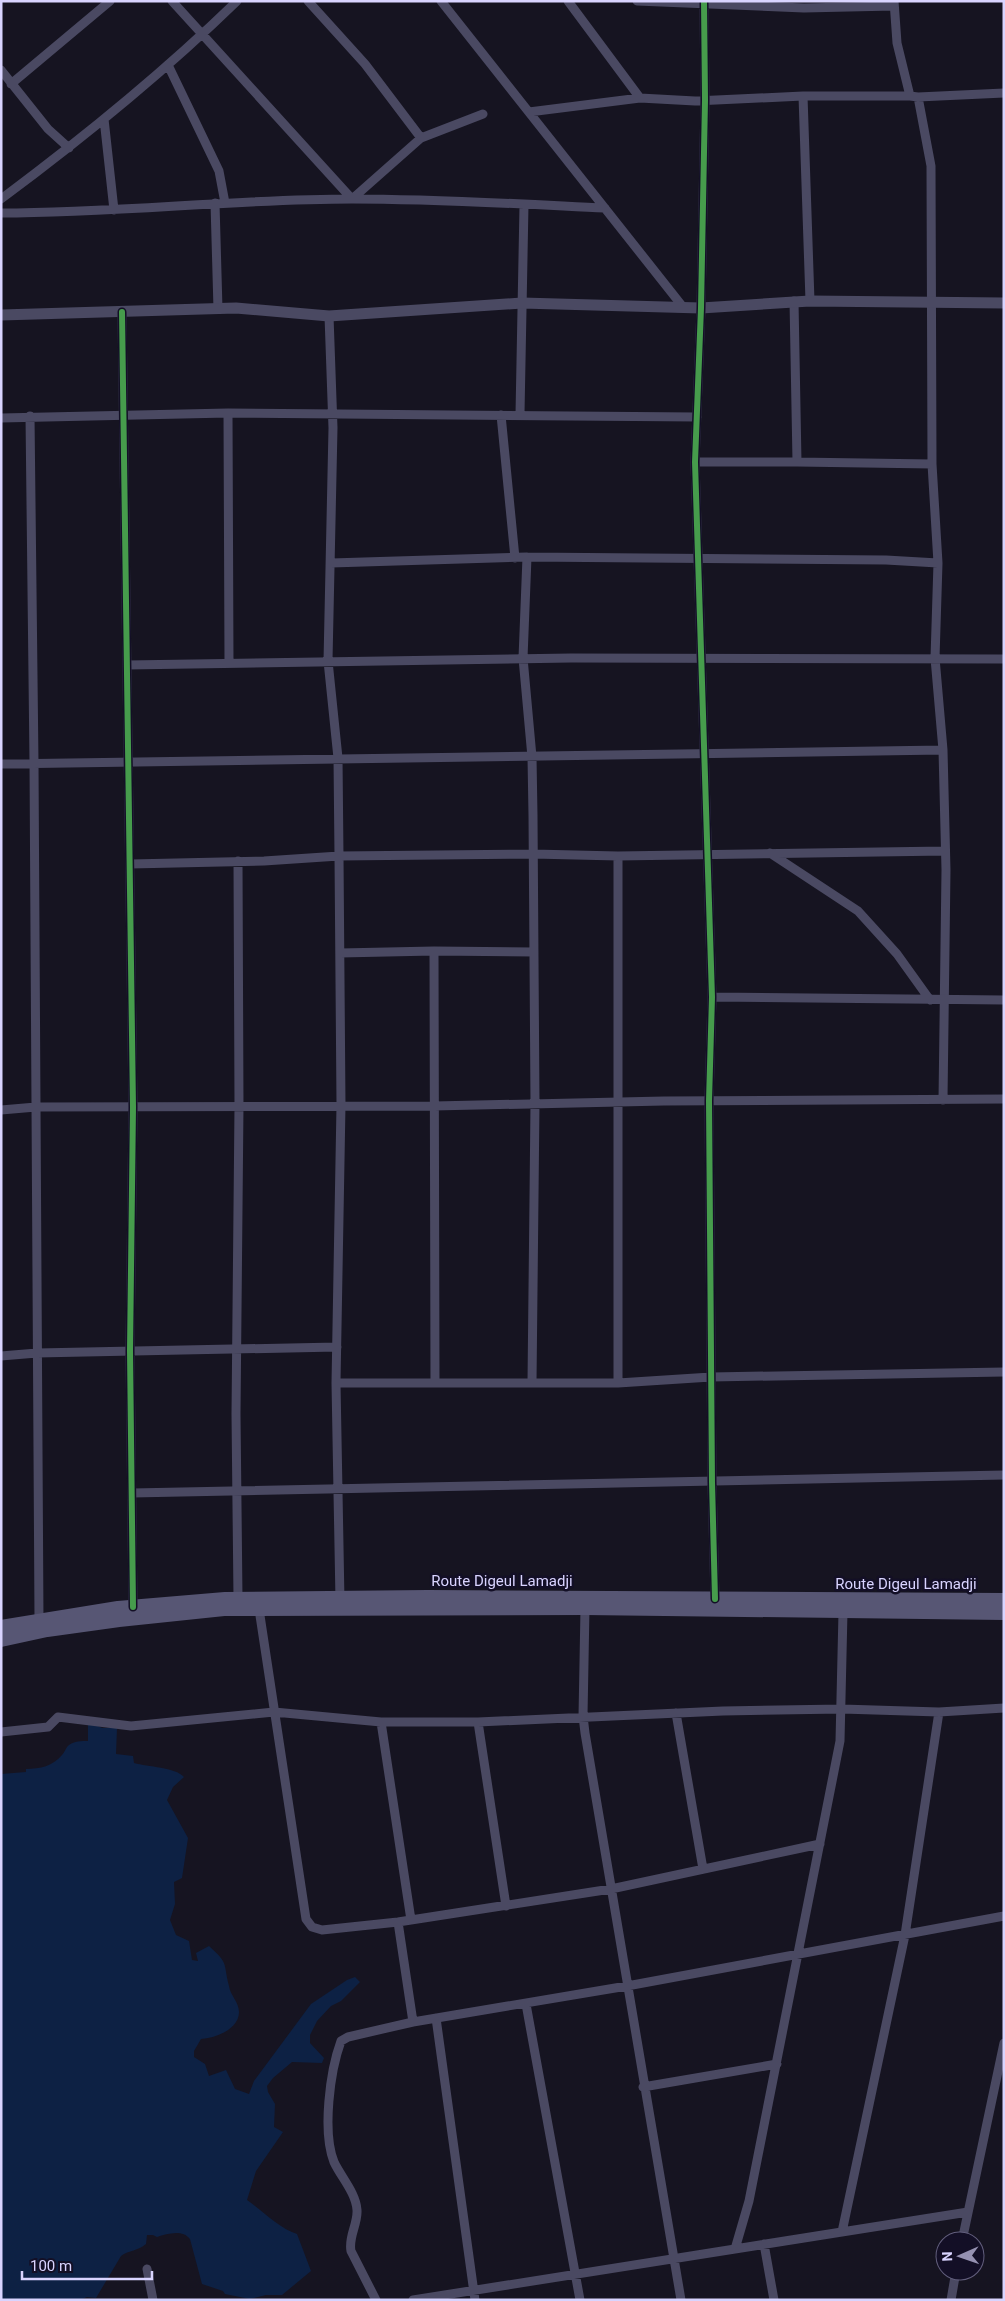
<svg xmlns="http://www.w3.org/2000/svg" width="1005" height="2301" font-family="Roboto,sans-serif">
<rect width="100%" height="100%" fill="#161421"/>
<!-- water -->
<path fill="#0d2144" d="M94,1724L102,1728H117L116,1754L133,1756L134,1763C148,1767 175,1767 184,1777L173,1787L167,1800L188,1838L182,1878L174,1882L175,1904L170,1920L176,1935L189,1941L192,1960L198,1961L196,1953L209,1946C229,1964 223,1962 229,1986C230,1995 239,2002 239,2012C239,2029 216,2038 201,2039L194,2051V2057L205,2064L209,2076L226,2070L235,2089L249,2094L254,2081L311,2004L347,1980L355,1977L360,1982L341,2001L331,2006L317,2021L310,2035V2043L324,2058L322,2063L292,2062L273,2078L267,2086L268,2092L275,2104L274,2127L283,2132L256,2171L247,2200C263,2211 279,2228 297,2234L311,2271L282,2295H266L250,2299L225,2294L223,2291L202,2284L190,2239C182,2229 167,2234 157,2237L153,2235H147L146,2244C138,2251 129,2250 121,2256L96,2298L87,2297L80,2300H1V1774L26,1772V1769C40,1769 53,1766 62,1755C65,1752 66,1747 69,1745C74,1741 82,1741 88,1741V1725Z"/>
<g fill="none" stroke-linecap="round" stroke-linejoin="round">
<!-- minor -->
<path stroke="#4a4962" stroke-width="9" d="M172,1L352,199L421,138L483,114
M308,1L365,64L421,138
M441,1L683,307
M568,1L640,98
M637,1L804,8L894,6
M704,1L705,100L701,308L695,462L712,997L709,1101L712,1482L715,1599
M894,1L897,43L910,96
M168,65L219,171L225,203
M1,70L48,129L69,148
M11,84L110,1
M803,96L810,301
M918,97L931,166L932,464L938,563L935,658L943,750L946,870L943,1100
M529,112L640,98L695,101L803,96H910L918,97L1004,93
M104,119L114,210
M1,199C83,138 163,73 237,1
M215,203L218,309
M1,213C118,213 235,199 352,199C437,199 521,204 605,208
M794,301L797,462
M122,312L133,1107L130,1351L133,1607
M329,316L333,428L328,661L338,758L339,856L341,1105L336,1383L340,1601
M228,413L229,662
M520,414L524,205
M501,415L515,558
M30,416L34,763L39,1621
M1,418L228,413L697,417
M695,462H797L932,464
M331,563L527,557L886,560L938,563
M127,665L571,658L1004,659
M1,764L943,750
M770,853L858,911L897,954L930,1000
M130,864L264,861L339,856L533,854L618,856L945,851
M434,951L534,952
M340,953L434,951L435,1383
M712,997L1004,1000
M1,1110L36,1107L434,1106L664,1101L1004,1099
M1,1356L37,1353L337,1347
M336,1383H532L535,1103L533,815L532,757L523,658L527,557
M532,1383H618L711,1377L1004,1372
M618,1383V856
M132,1493L1004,1475
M238,1598L236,1414L239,1106L238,861
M585,1608L583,1716L585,1733L681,2300
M259,1609L306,1919L312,1927L322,1930L398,1922L611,1889L820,1844
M676,1713L703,1869
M381,1722L411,1920
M478,1722L506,1906
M1,1732L48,1727L58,1717L131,1726L274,1712L381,1722H478L723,1711L842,1709L939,1712L1004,1708
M398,1922L413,2022
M526,2004L580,2300
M436,2018L475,2300
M643,2087L777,2064
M842,2232L905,1935L939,1712
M962,2241L1004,2043
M764,2244L774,2300
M735,2249L749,2201L840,1741L843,1612
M147,2269L153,2300
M376,2300L351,2251C348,2237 358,2224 357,2210C356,2193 341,2177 334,2162C322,2132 330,2071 341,2041L348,2037L413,2022L627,1986L1004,1916
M413,2300L968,2212
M951,2300L956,2271"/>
<!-- tertiary -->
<path stroke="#4a4962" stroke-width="11" d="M1,315L236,308L329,316L522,303L701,308L810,301L1004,303"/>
<!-- secondary -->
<path stroke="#575674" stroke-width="14" d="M1,1627L118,1608L225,1599L428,1597L1004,1600
M1,1640L47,1630L119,1620L224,1609L585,1608L1004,1613"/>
<!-- cycleway casing -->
<g stroke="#130f26" stroke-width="9">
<path id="cycleway" d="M704,1L705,100L701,308L695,462L712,997L709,1101L712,1482L715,1599
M122,312L133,1107L130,1351L133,1607"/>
</g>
<!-- cycleway -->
<use href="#cycleway" stroke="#469c4c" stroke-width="6"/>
</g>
<g text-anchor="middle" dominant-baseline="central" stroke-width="5" stroke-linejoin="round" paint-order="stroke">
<!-- street labels -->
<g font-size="15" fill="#d9d4ff" stroke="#130f26">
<text x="502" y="1581">Route Digeul Lamadji</text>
<text x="906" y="1584">Route Digeul Lamadji</text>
</g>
</g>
<!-- border -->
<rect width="1005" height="2301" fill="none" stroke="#d9d4ff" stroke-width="5"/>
<!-- north arrow -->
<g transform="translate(960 2256) rotate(268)"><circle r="24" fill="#130f26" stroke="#625e7d"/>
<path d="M0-4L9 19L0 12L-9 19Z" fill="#9591b1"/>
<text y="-8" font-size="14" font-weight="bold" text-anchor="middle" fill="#d9d4ff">N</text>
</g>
<!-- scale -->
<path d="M22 2271v8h130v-8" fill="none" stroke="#d9d4ff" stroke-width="2.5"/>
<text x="30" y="2271" font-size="15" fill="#d9d4ff" stroke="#130f26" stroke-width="4" paint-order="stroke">100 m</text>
</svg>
